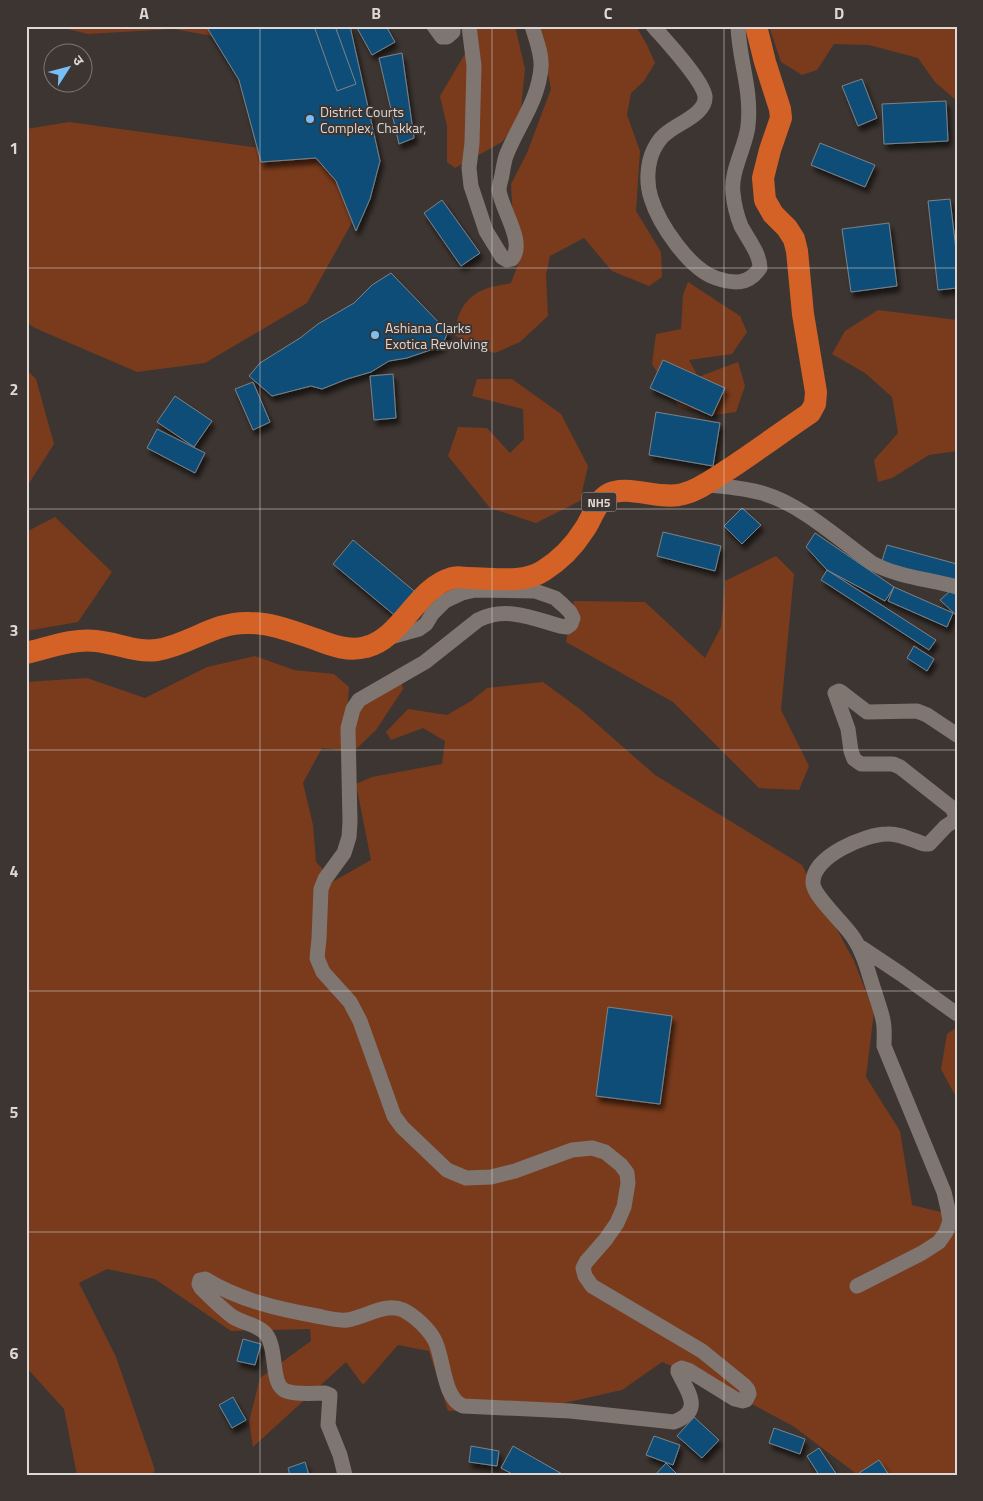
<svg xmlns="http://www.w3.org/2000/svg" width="983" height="1501" font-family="'Titillium Web','Noto Sans Devanagari',sans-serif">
<defs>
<filter id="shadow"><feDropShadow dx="3" dy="5.5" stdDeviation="2.5" flood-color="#0009"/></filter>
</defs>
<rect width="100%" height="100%" fill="#3d3531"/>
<!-- green -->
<path fill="#7a3b1c" d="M55,26H238L239,41L174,29L88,34Z
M464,26H515L525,69L520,118L502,142L455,168L447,162V126L440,96L469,47Z
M539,26H636L647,45L655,63L644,81L631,93L627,115L640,151L636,211L661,252L662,277L649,286L612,271L584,238L550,256L546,275L548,316L520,342L495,353L468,345L455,335C456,315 464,298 483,290C491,286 502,285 511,283L519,262L513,222L511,184L527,153L551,89Z
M769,26H957V101L935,82L918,58L869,45L834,44L817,70L802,75L781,62Z
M69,122L326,157L354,219L307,303L205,363L137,372L35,328L26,322V129Z
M688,282L740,316L747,332L732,354L689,360L698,377L738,362L745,386L736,412L714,415L678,406L652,364L656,334L681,329L683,295Z
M878,310L957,320V451L929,455L892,478L878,482L874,460L898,433L892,397L865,373L832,354L845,331Z
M26,369L36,379L54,444L26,488Z
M477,379H512L561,414L588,466L580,501L536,523L490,508L448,456L458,427L487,428L510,453L524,439L523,409L472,396Z
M55,517L112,572L78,622L26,631V532Z
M776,556L794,574L781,710L809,766L799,790L759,788L673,702L566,642L574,601L645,602L705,658L721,627L725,581Z
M255,656L294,670L334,674L349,687L347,718L370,693L401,680L403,689L376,730L353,752L322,748L303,783L313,825L316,862L334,881L371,860L356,784L372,777L442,764L445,741L423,728L391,740L386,732L408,709L447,715L471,701L487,688L543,682L581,710L655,775L802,865L854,961L874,1012L866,1077L900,1131L912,1205L957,1216V1475H858L793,1426L724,1389L662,1362L622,1390L564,1403L448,1411L429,1351L398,1345L363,1385L346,1362L253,1447L249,1422L260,1378L311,1341L310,1329L231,1331L155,1279L107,1269L79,1283L116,1357L155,1470L152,1475H77L64,1409L26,1367V682L87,678L145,698L207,667Z
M957,1027V1099L941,1069L947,1034Z"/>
<!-- building -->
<path fill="#114e77" stroke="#7b8288" filter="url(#shadow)" d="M206,26H350L380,161L370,199L356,231L336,181L316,158L261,162L239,80Z
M314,26H335L356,84L337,91Z
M356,26H386L395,42L372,55Z
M402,53L414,138L399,144L379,58Z
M862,79L877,118L858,126L842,86Z
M946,101L948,141L884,144L882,104Z
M820,143L875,165L865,187L811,165Z
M950,199L957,258V288L938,290L928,201Z
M442,200L480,253L461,266L424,213Z
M889,223L897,286L851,292L842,229Z
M391,273L448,332L442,346L407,358L389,361L371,372L347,379L322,389L311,386L272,396L249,376L260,363L300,338L318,324L354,303L372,285Z
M663,360L725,388L712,416L650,388Z
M393,374L396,418L374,420L370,376Z
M253,382L270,422L253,430L235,389Z
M175,396L212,421L194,447L157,422Z
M656,412L720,423L713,466L649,455Z
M157,429L205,453L195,473L147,448Z
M742,508L761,525L742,544L724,526Z
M663,532L721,546L715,571L657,556Z
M815,533L894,587L885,601L827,570L806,547Z
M353,540L419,595L399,619L333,564Z
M887,545L957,564V585L881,564Z
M827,570L936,640L929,650L821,580Z
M894,587L953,613L947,627L888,601Z
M950,591L957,595V616L940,600Z
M914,646L934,659L927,671L907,658Z
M608,1007L672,1016L660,1104L596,1096Z
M243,1339L261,1344L255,1365L237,1361Z
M233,1397L246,1420L232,1428L219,1405Z
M694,1417L719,1440L702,1458L677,1436Z
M774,1428L805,1439L800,1454L769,1443Z
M654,1436L680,1445L673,1465L646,1455Z
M471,1446L499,1451L497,1466L469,1462Z
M513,1446L564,1475H514L501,1468Z
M819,1448L837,1475H819L807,1456Z
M879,1460L889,1475H860L859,1473Z
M305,1462L309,1475H290L288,1468Z
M666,1463L678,1475H655Z"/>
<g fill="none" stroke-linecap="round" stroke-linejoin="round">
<!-- minor -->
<path stroke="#7f7672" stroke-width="15" d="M434,26L442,37H447L453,32V26
M469,26L474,66L472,143L469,168L471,186L486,231L502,257L507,260L512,259C526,242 501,209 499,190C499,186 501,180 502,175C503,169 504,162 506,156C517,127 539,100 541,67C542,53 536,40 532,26
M653,26C666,41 702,79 705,96C707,113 679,123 668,132C662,136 657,143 654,149C647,163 646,183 651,198C659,224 689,269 716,278C734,284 748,285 760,268C760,254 748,239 741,226C737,216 734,204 733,193C730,172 746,146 748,126C752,89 739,61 738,26
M704,484C724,487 747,488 765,494C802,505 841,541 872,563C898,577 928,579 957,587
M859,946L901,974L957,1014
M857,1286L922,1253L939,1242L946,1232L950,1221L948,1209L944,1192L884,1046C884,1038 885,1028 883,1020C881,1010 877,1000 874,990C868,972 864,953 853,937C845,924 813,896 813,883C812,856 866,834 887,834C899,833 912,840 924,844H929L946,826L954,821L955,814L952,808L900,767L893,764H861L854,759L851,751L848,729L835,693L839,691L841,692L867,712L917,711L927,715L957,735
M345,1475L340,1455L328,1425L330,1395L325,1393C313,1393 297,1395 286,1391C269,1385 279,1346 264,1332C255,1324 243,1323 233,1317C222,1309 211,1298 201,1288L199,1284L200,1280L205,1279C239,1300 278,1309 317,1316C327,1318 337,1321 347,1320C365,1318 385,1302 403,1310C415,1316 429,1329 435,1341C444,1359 443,1398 463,1406L570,1411L674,1422C704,1411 688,1392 678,1372V1370L682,1368L688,1370L735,1399L743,1401L746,1400L749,1394L748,1390L744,1385L702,1351L592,1286L585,1276L583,1268L586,1262L606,1239L617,1223L624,1207L628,1183L627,1173L621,1165L605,1152L592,1148L572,1150L515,1171L491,1177L466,1178L447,1170L402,1127L394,1116L360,1021L350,1002L323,972L317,958L319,939L321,889L325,879L344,853L349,837L350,822L348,728L353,709L359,700L425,662L478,620C506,606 532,618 560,626L567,627L571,624L573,618L570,612L563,605L555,598L535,591L475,590L462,593L445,601L432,614L426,624L419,629L387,638"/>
<!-- highway -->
<path stroke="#d46226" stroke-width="22" d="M26,653C48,648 74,638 96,641C117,643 136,653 157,650C190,645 215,621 250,623C272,623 294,632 315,639C331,645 348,652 366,647C402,638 416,588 452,578C457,576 464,578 469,578C493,578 523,584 543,571C559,561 574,546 584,530C592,519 596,501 609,494C627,484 661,501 683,494C699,490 713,479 726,471C755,452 782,432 810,413L815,404L816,392L803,314L797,251L794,239L787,228L773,214L765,200L763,178L770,150L781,118L780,109L765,62L756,26"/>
</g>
<!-- grid -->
<path fill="none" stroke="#ddd8d6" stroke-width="1" stroke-opacity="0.55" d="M260,26V1475M492,26V1475M724,26V1475M26,268H957M26,509H957M26,750H957M26,991H957M26,1232H957"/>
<!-- markers -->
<g fill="#78bff7" stroke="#3d3531" stroke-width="2">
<circle cx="310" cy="119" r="5"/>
<circle cx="375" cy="335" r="5"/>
</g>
<g text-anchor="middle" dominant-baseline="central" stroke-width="4" stroke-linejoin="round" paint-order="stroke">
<!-- shield labels -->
<rect fill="#3d3531" stroke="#ada7a4" stroke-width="1" x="581.5" y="492.5" width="35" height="19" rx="4"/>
<g font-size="12" font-weight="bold" fill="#ddd8d6">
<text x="599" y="502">NH5</text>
</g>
<!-- poi labels -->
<g font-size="14" fill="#ddd8d6" stroke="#3d3531" text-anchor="start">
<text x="320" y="111">District Courts<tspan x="320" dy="16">Complex, Chakkar,</tspan></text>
<text x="385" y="327">Ashiana Clarks<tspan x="385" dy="16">Exotica Revolving</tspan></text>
</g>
</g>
<!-- border -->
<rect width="983" height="1501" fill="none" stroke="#3d3531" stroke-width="55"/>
<!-- north arrow -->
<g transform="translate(68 68) rotate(54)"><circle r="24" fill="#3d3531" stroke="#7d7673"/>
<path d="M0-4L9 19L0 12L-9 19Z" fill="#78bff7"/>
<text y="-8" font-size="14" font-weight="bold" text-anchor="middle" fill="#ddd8d6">उ</text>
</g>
<rect x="28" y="28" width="928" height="1446" fill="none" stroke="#ddd8d6" stroke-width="2"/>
<g font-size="16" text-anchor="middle" font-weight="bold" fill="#ddd8d6">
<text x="144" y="19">A</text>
<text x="376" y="19">B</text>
<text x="608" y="19">C</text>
<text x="839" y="19">D</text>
<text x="14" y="154">1</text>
<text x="14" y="395">2</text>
<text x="14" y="636">3</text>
<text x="14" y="877">4</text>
<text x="14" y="1118">5</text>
<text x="14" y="1359">6</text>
</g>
</svg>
